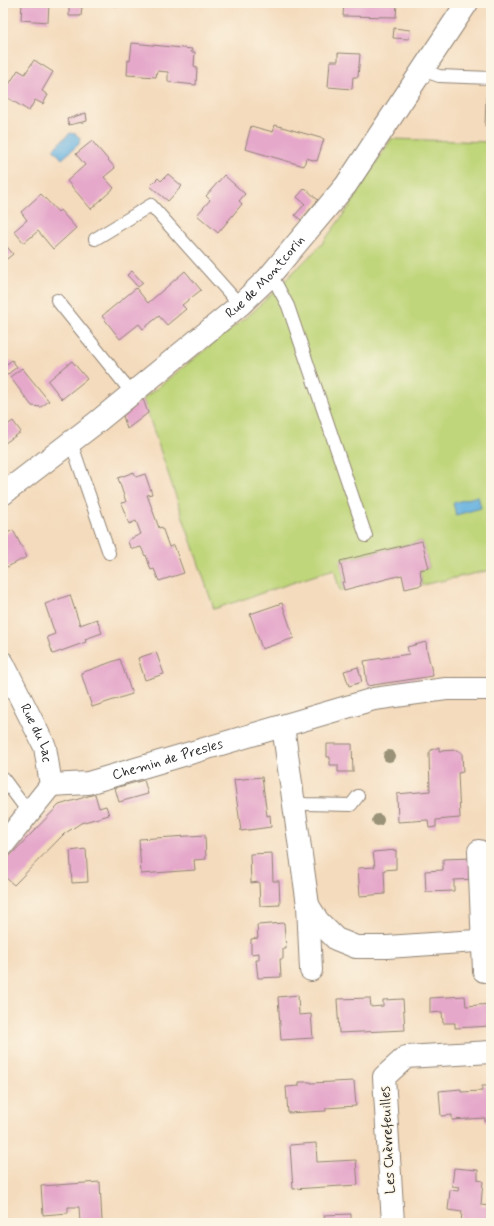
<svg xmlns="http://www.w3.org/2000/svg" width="494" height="1226" font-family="Mynerve,sans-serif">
<rect width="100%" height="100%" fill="#fcf5e5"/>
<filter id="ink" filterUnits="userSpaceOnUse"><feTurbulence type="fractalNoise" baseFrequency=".025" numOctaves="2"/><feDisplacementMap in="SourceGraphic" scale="8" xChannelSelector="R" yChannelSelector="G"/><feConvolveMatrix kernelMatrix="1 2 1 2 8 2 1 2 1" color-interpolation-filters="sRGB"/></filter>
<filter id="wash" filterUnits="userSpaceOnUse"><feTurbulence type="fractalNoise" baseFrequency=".012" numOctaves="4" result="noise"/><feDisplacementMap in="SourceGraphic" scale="16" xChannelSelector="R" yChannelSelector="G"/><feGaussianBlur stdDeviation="0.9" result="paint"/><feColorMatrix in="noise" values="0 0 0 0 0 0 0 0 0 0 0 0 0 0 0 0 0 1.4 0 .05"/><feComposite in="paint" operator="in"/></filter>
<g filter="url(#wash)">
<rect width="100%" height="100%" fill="#f4dbbd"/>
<!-- green -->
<path fill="#bfd67a" stroke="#758052" d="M391,139L491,142V570L422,585L420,570L429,568L422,541L340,561L345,582H342L344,590L340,591L334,569L214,609L143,399L254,311L321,245L350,206Z"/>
<!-- water -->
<path fill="#67b2e0" stroke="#496e86" d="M70,133L76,134L80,138L79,144L62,159L53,149Z
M478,496L481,508L456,515L453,503Z"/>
<g id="blocks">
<!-- building -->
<path fill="#e5a7ca" d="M22,3H49L48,22L21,20Z
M99,3H123V6L99,5Z
M259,3H287L286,6L259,4Z
M344,3H397L396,17L343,16Z
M69,6L82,7L81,16H69Z
M394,28L410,30L409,39L393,38Z
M132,43L192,49L191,52H195L194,66L197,67L196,85L168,82V72L157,71L156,77L127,75L128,60L130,61Z
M338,53L360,54L358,77H353L352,89L328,87L330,61H338Z
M34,60L53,72L42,91L48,95L43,104L35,100L29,111L3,95V94L18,70L25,74Z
M486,97L491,98V126H485Z
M86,113L87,121L69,125L67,119Z
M275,125L324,139L317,161L306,158L304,166L245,149L251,126L273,132Z
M92,141L115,168L104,177L114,188L91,209L67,181L85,165L76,154Z
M168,174L182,186L168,201L150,186L158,178L161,181Z
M224,175L245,194L239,201L242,204L218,233L197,215L210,200L206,196Z
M305,188L318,200L301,220L295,215L305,204L297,197Z
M41,194L58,212L60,210L76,228L53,249L38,231L24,243L14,231L27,220L21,212Z
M3,242L13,254L3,262Z
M132,271L143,283L138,287L127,275Z
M185,271L201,290L182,305L186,309L167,325L159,316L143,329L139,324L120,339L102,316L136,288L148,303Z
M12,360L17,367L4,377L3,375V367Z
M72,361L87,379L62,399L48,381Z
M22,368L49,401L41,407L32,406L10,377Z
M143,399L148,413L127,429L123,416Z
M13,421L21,432L5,443L3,441V428Z
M134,472L136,477L145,474L152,494L147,495L159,528L162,527L169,547L174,545L184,573L159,581L154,569L151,570L146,555L145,556L141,547L134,549L130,547L128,542L130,539L141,534L136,521L129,524L121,503L126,502L118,478Z
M13,530L27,557L3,569V535Z
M422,541L429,568L420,570L422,585L405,589L402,575L344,590L342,582H345L340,561Z
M70,595L80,625L97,619L102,633L85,639L86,642L53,654L47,637L55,634L45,604Z
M282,603L294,638L262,649L250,614Z
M426,642L427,651L433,676L367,686L364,661L409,654L407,647Z
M156,652L164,674L145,680L138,658Z
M120,659L132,694L92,707L81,673Z
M358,667L362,682L349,686L344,671Z
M327,744H352L353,772H338V765H330V757H327Z
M439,747V751L457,750L461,752L462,754L463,772L458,773L460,818L436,820V827L429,828L428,820L398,822L397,794L430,791L429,754L431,750Z
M262,777L267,816L270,815L271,827L241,831L234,780Z
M144,780L148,794L119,802L115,788Z
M95,794L99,808L106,806L109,815L81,823L64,834L14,885L5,877L3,878V863L59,805Z
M205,835L206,859L194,860L195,870L141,874L139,839Z
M86,849L88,882L72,883L70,851Z
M396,850V869L384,870L385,894L360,896L358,868L375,867L373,852Z
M272,853L273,881H279L280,905L260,906L259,882L251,883L250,854Z
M473,858L474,879L454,880V891L426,892L425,871L443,870V859Z
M284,923L286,949H283V959H280L281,977L258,978L256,960H259V953L251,954V939L258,938L257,925Z
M298,995L299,1015L311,1014L313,1038L281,1040L278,997Z
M465,996L466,1006L491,1004V1026L455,1028V1023H443L442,1012L430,1013V998Z
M370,998L371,1007L383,1006V1000L403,999L405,1030L339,1033L337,999Z
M354,1081L356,1106L326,1108V1111L288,1113L286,1087L299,1086V1082H311V1083Z
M482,1086H491V1122H485V1118L452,1120V1115L441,1116L439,1091L461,1089V1092L482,1091Z
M316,1143L317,1162L356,1160L358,1185L293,1189L290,1145Z
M454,1168L478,1170V1180L483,1181L481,1205L489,1206L487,1223H461L462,1212L448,1210L450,1190L458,1191L459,1187L452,1186Z
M100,1182L102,1222L80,1223L79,1207H68V1213L43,1215L41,1186Z
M351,1214V1223H325L324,1215Z"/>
</g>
</g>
<g filter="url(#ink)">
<use href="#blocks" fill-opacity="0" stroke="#908374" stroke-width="1"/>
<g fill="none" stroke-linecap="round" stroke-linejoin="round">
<!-- service casing -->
<g stroke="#908374" stroke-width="14">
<path id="service" d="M422,70L439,76L491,78
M95,239L151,205L240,305
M271,274L288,306L366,536
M57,300L132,393
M71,442L109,553
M3,778L29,813
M293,801L305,804L351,805L358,796"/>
</g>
<!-- minor casing -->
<g stroke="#908374" stroke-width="24">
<g id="minor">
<path id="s1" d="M3,494L97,422L240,305L267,279L346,185L467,3"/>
<path id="s2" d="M3,663L45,747L51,785"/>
<path d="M283,726L308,905L318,921L336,939L356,947H387L491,940"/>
<path id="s3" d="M51,785L88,783L374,699L446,689H491"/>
<path d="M3,845L51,785"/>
<path d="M479,851L484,971"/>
<path d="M308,905L311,970"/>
<path d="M393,1223L384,1077L406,1057L491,1052"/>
</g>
</g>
<!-- service -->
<use href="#service" stroke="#fff" stroke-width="12"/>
<!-- minor -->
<use href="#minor" stroke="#fff" stroke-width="22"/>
</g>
<!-- trees -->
<g fill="#9a9278">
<circle cx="389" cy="756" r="6"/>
<circle cx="378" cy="820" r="6"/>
</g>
</g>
<g text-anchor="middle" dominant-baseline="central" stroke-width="3" stroke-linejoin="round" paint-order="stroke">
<!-- street labels -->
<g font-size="14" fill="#2b2b2b" stroke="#fcf5e5">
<text stroke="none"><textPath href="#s1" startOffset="341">Rue de Montcorin</textPath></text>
<text stroke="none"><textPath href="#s2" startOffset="78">Rue du Lac</textPath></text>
<text stroke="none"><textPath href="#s3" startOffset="120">Chemin de Presles</textPath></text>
<text transform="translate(388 1140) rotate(-93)">Les Chèvrefeuilles</text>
</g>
</g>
<!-- margin -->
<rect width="494" height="1226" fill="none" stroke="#fcf5e5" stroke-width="16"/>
</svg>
